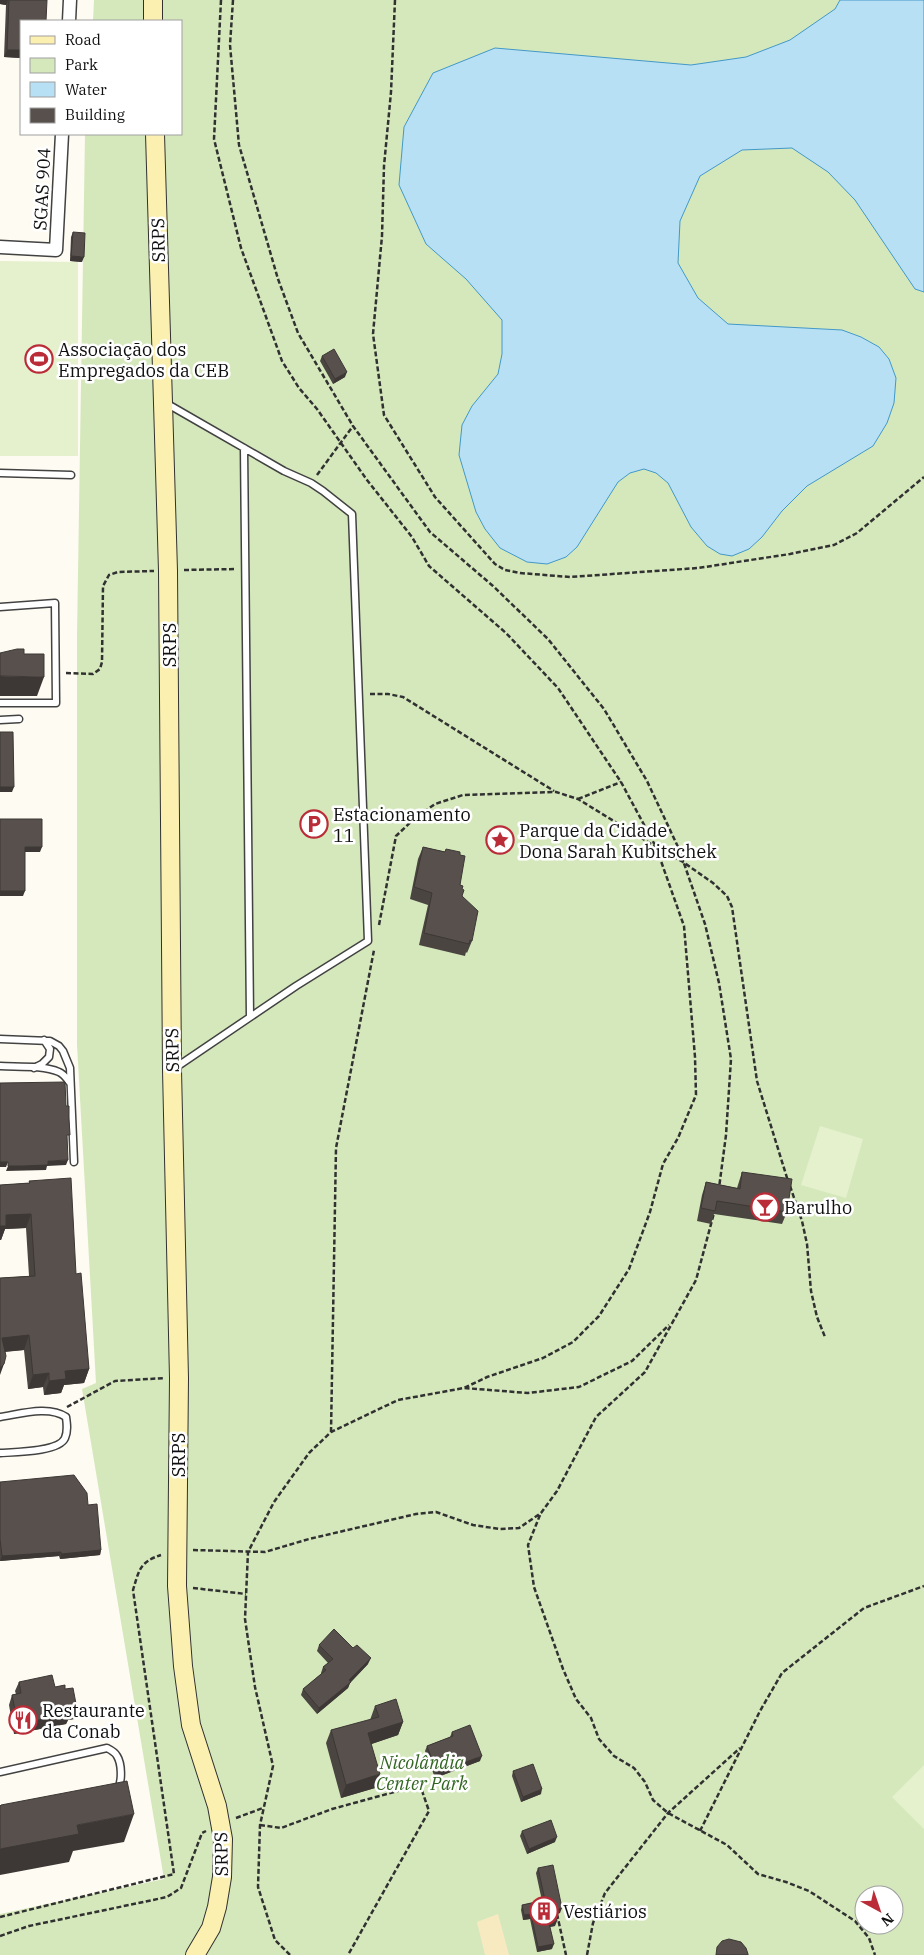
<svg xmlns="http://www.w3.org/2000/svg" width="924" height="1955" font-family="'IBM Plex Serif',serif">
<rect width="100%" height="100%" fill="#fefbf2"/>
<!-- green -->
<path fill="#d5e8bc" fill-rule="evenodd" d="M94,0H924V1955H0V1914L164,1879L82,1389L96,1383L77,1045V635L85,134H181V21H93ZM864,1895H894V1925H864Z"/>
<!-- sand -->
<path fill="#f8eac0" d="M498,1914L509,1955H485L477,1922Z"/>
<!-- pitch -->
<path fill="#e5f0cd" d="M0,261L78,262V456H0Z
M820,1126L863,1139L846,1198L801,1185Z
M924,1765V1829L892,1797Z"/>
<!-- water -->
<path fill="#b8e0f4" stroke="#4298c8" d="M840,0H924V292L915,289L855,200L828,172L792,148L742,150L700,176L680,221L678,263L698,298L728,324L842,330L861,337L879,347L889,359L896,378L894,403L887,423L873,446L807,486L782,511L762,537L749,549L732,556L720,554L707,546L691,527L668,483L656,473L644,469L630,473L618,482L577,547L566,557L547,564L527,562L500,548L485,529L476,512L459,455L462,425L472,406L498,374L502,354V320L466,279L426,244L399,185L404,127L433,73L495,48L691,65L746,57L790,40L835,9Z"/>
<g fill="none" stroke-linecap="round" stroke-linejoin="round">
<!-- service casing -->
<g stroke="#424242" stroke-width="9">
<path id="service" d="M164,402L284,471L311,483L323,491L352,514L368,941L296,986L175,1068
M244,448L250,1017
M0,473L71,475
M0,607L55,603L56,703H0
M0,720L19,719
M0,1039L50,1041L59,1046L63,1051L70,1068L74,1162
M0,1066C17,1067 43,1065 59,1072C64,1074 67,1079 70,1083
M34,1068L42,1064L49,1057L50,1049L44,1040
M0,1417C20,1414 49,1405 66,1417C67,1424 68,1431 65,1438C59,1452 15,1452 0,1453
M0,1772L107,1748C111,1750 115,1752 117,1756C122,1764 122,1781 118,1789"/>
</g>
<!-- minor casing -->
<g stroke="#424242" stroke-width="15">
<path id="minor" d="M69,21L70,0
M0,247L56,250L62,134"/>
</g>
<!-- secondary casing -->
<g stroke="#313131" stroke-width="20">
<path id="secondary" d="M153,0V21
M155,134L168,571L172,1070L179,1378L177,1586L183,1666L191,1725L217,1806L223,1839L222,1877L217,1907L211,1928L195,1955"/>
</g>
<!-- path -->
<path stroke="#313131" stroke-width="2.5" stroke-dasharray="5 2.5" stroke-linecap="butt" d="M221,0L214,139L241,248L282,361L299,388L317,409L367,480L412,537L429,566L506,633L558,688L621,782L656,847L684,926L695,1057L696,1095L678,1138L663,1164L650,1212L629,1269L599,1316L573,1342L543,1358L487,1377L464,1388
M233,0L230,45L239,145L278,279L298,333L353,426L430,532L493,586L548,639L604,709L647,781L679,849L705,924L719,983L731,1059L726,1135L719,1188
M395,0L391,92L384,166L382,236L373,334L384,415L435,497L495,564L505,570L520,573L570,577L698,568L790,554L834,545L857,533L924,477
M317,475L353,426
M184,570L236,569
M66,673L93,674L100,669L102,662L103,586L109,575L118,572L154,571
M370,694H388L403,697L554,791
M578,799L621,782
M379,925L396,836L414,819L435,804L463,795L556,792L578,799L656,847L683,862L713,883L727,896L732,907L757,1081L788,1181
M790,1186L802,1221L807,1244L811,1291L817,1317L825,1337
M67,1407L115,1381L165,1378
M331,1432L336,1148L374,950
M540,1515L528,1545L534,1587L563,1669L576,1699L591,1718L599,1739L614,1756L634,1768L645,1782L653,1800L668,1813L727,1845L758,1874L786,1882L809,1891L855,1921L869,1938L875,1955
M193,1550L265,1552L309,1539L416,1514L436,1512L473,1525L500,1529L519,1528L541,1513L557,1491L596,1417L645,1372L696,1280L714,1213
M193,1588L246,1594
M236,1818L263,1808
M260,1825L281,1828L332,1809L420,1785L429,1811L348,1955
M700,1831L760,1711L782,1673L864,1608L924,1586
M557,1914L566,1955
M0,1917L174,1874L133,1590C139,1571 139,1562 161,1555
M0,1936L29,1926L167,1897L181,1888L202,1833L206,1831
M290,1955L275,1940L258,1887L260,1825L273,1766L255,1687L245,1619L248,1552L274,1502L309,1453L331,1432L398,1400L464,1388L528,1393L579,1387L632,1361L669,1325
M587,1955L593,1923L605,1893L668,1813L740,1748"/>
<!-- service -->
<use href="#service" stroke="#fff" stroke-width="6"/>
<!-- minor -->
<use href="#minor" stroke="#fff" stroke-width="12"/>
<!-- secondary -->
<use href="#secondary" stroke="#fcf0b0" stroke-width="18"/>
</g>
<!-- wall -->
<path fill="#4b4541" d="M0,0H47L21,21V58L4,57L6,5L0,4Z
M73,232L82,262L70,261L71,237Z
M322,356L345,377L333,384L320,361Z
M423,847L460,855V885L462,889V896L472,941L467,953L466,952L465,956L419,945L428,905L410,899L418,859Z
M742,1172L787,1212L782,1224L714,1214L711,1224L697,1221L702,1195L706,1182L737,1188Z
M29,1181L76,1274L89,1369L84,1383L64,1385L61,1393L44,1395L43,1387L28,1389L24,1350L5,1352L4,1364L0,1278L29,1276L26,1228L5,1229L1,1240L0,1185L29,1183Z
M0,1482L88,1505L101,1550L100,1555L60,1559L59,1556L0,1561Z
M319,1645L368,1664L350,1683L348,1688L317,1714L301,1695L303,1689L321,1674V1673L323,1667L328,1663L317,1651Z
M19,1682L65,1689L77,1709L74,1719L68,1720L66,1724L14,1734L9,1705L12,1695L16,1694L15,1691Z
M375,1706L403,1722L398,1735L371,1744L375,1788L341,1798L326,1743L331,1730L370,1720Z
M452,1732L480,1761L435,1778L425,1751L427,1746L450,1737Z
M513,1771L541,1794L521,1802L512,1776Z
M522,1831L555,1842L527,1854L520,1836Z
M538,1868L560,1913L556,1914L555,1926L550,1927L552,1949L537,1952L530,1919L523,1920L521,1910L522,1905L542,1901L536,1873Z"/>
<!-- shaded-wall -->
<path fill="#3d3835" d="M0,0H8L6,5L0,4Z
M7,50H21V58L4,57Z
M71,256L84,257L82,262L70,261Z
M347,372L345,377L333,384L335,379Z
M0,676L44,677L37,696H0Z
M0,787H14L12,792H0Z
M25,847H42L40,852H24Z
M0,891H25L23,896H0Z
M68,1160L66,1165L47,1166L46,1170L6,1171L8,1166L48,1161Z
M0,1162H8L6,1167H0Z
M31,1214L26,1228L5,1229L1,1240H0V1226L6,1215Z
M29,1335L24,1350L0,1352L2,1338Z
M4,1364L0,1375V1368Z
M89,1369L84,1383L64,1385L61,1393L44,1395L49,1381L65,1371Z
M49,1373L43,1387L28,1389L33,1375Z
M101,1550L100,1555L60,1559L61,1554Z
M61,1552L59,1556L0,1561L2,1556Z
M371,1658L368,1664L350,1683L348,1688L317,1714L319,1708L349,1680Z
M77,1709L74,1719L68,1720L66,1724L14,1734L18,1724Z
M403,1722L398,1735L363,1747L368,1733Z
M482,1756L480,1761L435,1778L437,1773Z
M380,1774L375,1788L341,1798L346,1785Z
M542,1789L541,1794L521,1802L523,1797Z
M134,1814L124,1842L73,1851L69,1862L0,1875V1849L77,1825Z
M557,1837L555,1842L527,1854L529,1849Z
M562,1908L560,1913L553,1915L555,1910Z
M531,1914L530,1919L523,1920L524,1915Z
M557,1921L555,1926L548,1927L549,1923Z
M554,1944L552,1949L537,1952L538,1947Z"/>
<!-- building -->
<path fill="#57504c" stroke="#3d3835" d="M9,0H47L46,21H21V50H7Z
M73,232L85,233L84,257L71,256Z
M334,349L347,372L335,379L322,356Z
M17,649H24V654H44V677L0,676V653Z
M0,732H13L14,787H0Z
M0,819H42V847H25V891H0Z
M423,847L445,852L446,849L460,852V855L465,856L460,885L463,886L462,889L464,890L462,896L478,911L472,941L470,940L469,944L424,933L432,893L414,887Z
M65,1082L66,1106H69V1119L70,1135H67L68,1160L48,1161V1165L23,1166H8V1162H0V1083Z
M742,1172L792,1179L787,1212L717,1201L715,1211L701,1208L706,1182L740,1189Z
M71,1178L76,1274L81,1273L89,1369L65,1371L66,1379L49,1381V1373L33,1375L29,1335L2,1338L6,1356L4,1364L0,1368V1278L35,1276L31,1214L6,1215V1226H0V1185L30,1183L29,1181Z
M74,1475L87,1493L88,1505L97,1504L101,1550L61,1554V1552L2,1556L0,1539V1482Z
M334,1629L353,1648L357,1645L371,1658L349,1680L351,1682L319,1708L303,1689L326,1670L323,1667L333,1659L319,1645Z
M52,1675L55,1687L65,1685V1689L73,1688L77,1709L69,1710L70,1714L18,1724L12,1695L21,1693L19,1682Z
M396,1699L403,1722L368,1733L380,1774L346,1785L331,1730L379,1717L375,1706Z
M470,1725L482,1756L437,1773L427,1746L453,1736L452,1732Z
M533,1764L542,1789L523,1797L513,1771Z
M127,1781L134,1814L77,1825L79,1834L0,1849V1806L1,1805Z
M551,1820L557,1837L529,1849L522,1831Z
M553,1865L562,1908L555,1910L557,1921L549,1923L554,1944L538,1947L531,1914L524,1915L522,1905L545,1900L538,1868Z
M729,1939L741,1942L746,1948L748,1954V1955H716L717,1947L722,1941Z"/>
<!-- icons -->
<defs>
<g id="stadium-ring" transform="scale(1.4375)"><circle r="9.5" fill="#fff" stroke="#ba2c38" stroke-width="1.5"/><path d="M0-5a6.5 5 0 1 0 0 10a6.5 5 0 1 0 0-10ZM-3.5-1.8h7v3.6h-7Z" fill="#ba2c38"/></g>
<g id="parking-ring" transform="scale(1.4375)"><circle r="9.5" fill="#fff" stroke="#ba2c38" stroke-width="1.5"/><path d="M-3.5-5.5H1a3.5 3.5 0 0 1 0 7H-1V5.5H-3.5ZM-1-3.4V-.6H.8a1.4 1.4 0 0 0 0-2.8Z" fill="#ba2c38"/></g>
<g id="sight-ring" transform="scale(1.4375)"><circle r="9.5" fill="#fff" stroke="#ba2c38" stroke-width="1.5"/><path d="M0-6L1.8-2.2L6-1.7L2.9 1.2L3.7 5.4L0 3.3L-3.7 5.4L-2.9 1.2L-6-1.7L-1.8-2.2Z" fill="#ba2c38"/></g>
<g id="bar-ring" transform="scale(1.4375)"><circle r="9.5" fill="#fff" stroke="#ba2c38" stroke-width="1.5"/><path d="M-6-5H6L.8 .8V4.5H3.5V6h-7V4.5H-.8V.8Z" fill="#ba2c38"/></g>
<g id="restaurant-ring" transform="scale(1.4375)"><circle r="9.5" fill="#fff" stroke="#ba2c38" stroke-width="1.5"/><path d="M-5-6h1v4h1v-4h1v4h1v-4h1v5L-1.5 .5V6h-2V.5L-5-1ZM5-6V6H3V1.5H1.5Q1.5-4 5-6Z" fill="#ba2c38"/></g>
<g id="building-ring" transform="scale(1.4375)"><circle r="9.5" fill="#fff" stroke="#ba2c38" stroke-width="1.5"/><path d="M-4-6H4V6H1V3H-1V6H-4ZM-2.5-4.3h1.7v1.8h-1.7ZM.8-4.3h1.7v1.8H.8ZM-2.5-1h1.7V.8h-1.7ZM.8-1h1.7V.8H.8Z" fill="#ba2c38"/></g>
</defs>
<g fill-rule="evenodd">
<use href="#stadium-ring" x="39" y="359"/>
<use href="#parking-ring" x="314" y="824"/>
<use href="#sight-ring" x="500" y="840"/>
<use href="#bar-ring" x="765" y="1207"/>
<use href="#restaurant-ring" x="23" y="1720"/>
<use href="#building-ring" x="544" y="1911"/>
</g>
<g text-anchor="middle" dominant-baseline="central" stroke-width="5" stroke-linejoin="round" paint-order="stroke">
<!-- street labels -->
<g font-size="18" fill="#0f0f0f" stroke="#fff">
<text transform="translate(42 189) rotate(-87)">SGAS 904</text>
<text transform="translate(158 240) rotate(-91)">SRPS</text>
<text transform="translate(169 645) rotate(-90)">SRPS</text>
<text transform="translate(172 1050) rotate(-91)">SRPS</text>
<text transform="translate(178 1455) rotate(-90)">SRPS</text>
<text transform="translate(221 1854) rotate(-91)">SRPS</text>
</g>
<!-- poi labels -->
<g font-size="18" fill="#0f0f0f" stroke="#fff" text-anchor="start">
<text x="58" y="349">Associação dos<tspan x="58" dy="21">Empregados da CEB</tspan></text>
<text x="333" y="814">Estacionamento<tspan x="333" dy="21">11</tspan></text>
<text x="519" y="830">Parque da Cidade<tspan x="519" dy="21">Dona Sarah Kubitschek</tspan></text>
<text x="784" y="1207">Barulho</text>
<text x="42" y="1710">Restaurante<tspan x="42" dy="21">da Conab</tspan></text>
<text x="563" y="1911">Vestiários</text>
</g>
<!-- park labels -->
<g font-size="18" font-style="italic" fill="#326521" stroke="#fff">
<text x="422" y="1762">Nicolândia<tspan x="422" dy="21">Center Park</tspan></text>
</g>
</g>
<!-- legend -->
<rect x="20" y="20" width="162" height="115" fill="#ffffff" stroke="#9f9f9f"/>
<rect x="30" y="36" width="25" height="8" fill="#fcf0b0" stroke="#9f9f9f"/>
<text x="65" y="45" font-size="15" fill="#0f0f0f">Road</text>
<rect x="30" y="58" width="25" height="15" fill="#d5e8bc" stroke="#9f9f9f"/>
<text x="65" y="70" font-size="15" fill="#0f0f0f">Park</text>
<rect x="30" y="82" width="25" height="15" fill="#b8e0f4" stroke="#9f9f9f"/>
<text x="65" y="95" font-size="15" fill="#0f0f0f">Water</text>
<rect x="30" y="108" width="25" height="15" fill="#57504c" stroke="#9f9f9f"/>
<text x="65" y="120" font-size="15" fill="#0f0f0f">Building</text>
<!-- north arrow -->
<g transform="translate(879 1910) rotate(140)"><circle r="24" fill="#ffffff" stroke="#9f9f9f"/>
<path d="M0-4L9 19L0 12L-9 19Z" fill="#ba2c38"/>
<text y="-8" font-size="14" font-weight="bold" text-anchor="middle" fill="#0f0f0f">N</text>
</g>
</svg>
